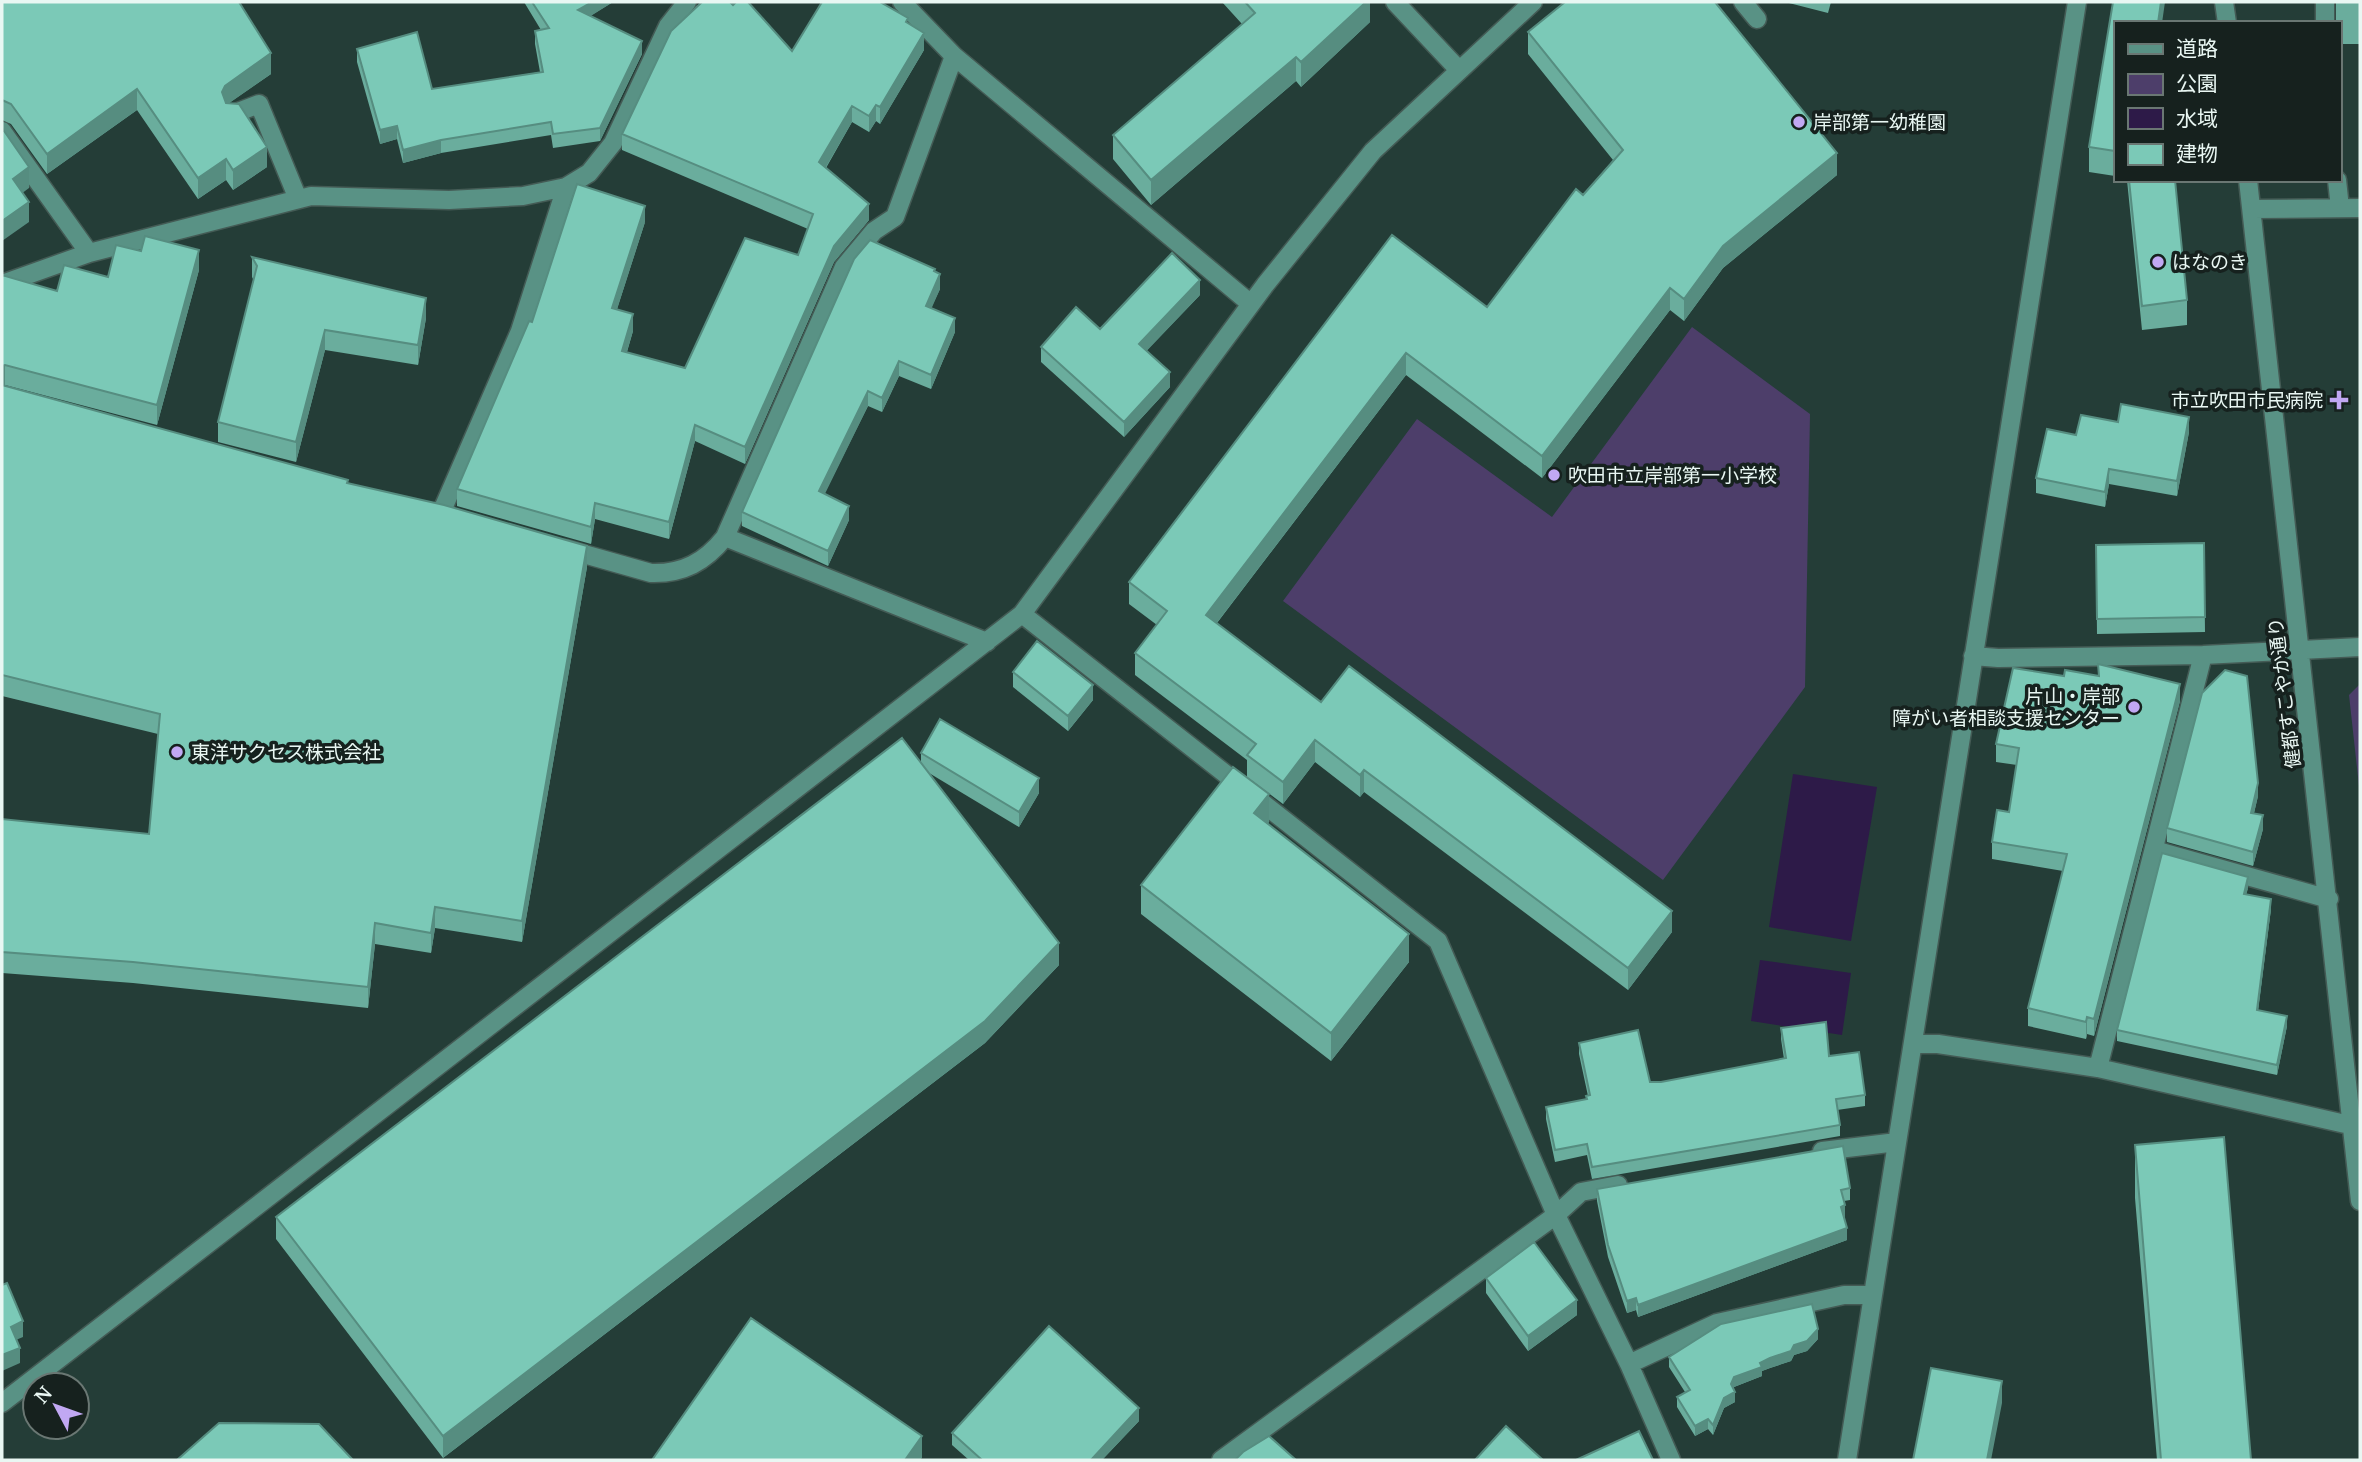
<svg xmlns="http://www.w3.org/2000/svg" width="2362" height="1462" font-family="'Noto Serif','Noto Sans JP',serif">
<rect width="100%" height="100%" fill="#243d37"/>
<!-- green -->
<path fill="#4d3e6a" d="M1692,327L1810,414L1805,687L1663,880L1283,601L1417,419L1552,517Z
M2360,684V795L2349,695Z"/>
<!-- water -->
<path fill="#2d1a48" d="M1793,774L1877,787L1851,941L1769,927Z
M1760,960L1851,973L1842,1035L1751,1021Z"/>
<g fill="none" stroke-linecap="round" stroke-linejoin="round">
<!-- minor casing -->
<g stroke="#445b55" stroke-width="21">
<path id="minor" d="M902,2L954,56L1251,304
M1395,2L1458,69
M1743,2L1757,19
M2224,2L2227,23
M2325,2V23
M233,114L259,104L298,199
M2,131L89,253
M2248,180L2360,1201
M2337,180L2340,208
M2252,209L2360,208
M2,284L89,253L311,196L449,200L523,196L566,187L589,173L613,143L668,26L687,2
M441,513L520,331L566,187
M725,537L987,642
M566,549L651,573C683,574 705,562 725,537L844,267L874,231L895,217L954,56
M1022,614L1438,941L1556,1215L1629,1364L1671,1460
M1973,656L1998,658L2203,655L2360,647
M2154,850L2329,899
M1913,1044H1938L2098,1068L2354,1126
M2098,1068L2203,655
M1822,1151L1897,1142
M1629,1364L1717,1323L1844,1295H1872
M2,1403L1022,614L1265,285L1373,151L1533,2
M1221,1460L1556,1215L1581,1192L1618,1185
M1847,1460L2077,2"/>
</g>
<!-- minor -->
<use href="#minor" stroke="#599285" stroke-width="18"/>
</g>
<!-- wall -->
<path fill="#6aad9d" d="M2,2L271,74L229,103L267,167L233,190L226,180L198,199L137,110L47,174L11,124L2,120Z
M524,2H613L590,16L642,54L600,141L553,148L551,135L441,153L403,163L397,139L380,144L357,62V49L432,89L540,72L535,44V31L541,30Z
M1222,2H1370V22L1301,87L1296,81L1151,205L1113,159V135L1242,24Z
M1785,2H1831L1828,13Z
M2336,2H2360V44H2339V23H2336Z
M733,5L792,51L908,23L924,50L880,124L876,121L869,132L852,122L826,168L869,220L834,262L745,464L695,441L669,539L595,519L591,544L457,506V489L532,322L645,222L617,309L633,331L627,352L685,368L798,255L808,229L622,150V134Z
M2115,23V176L2089,172V147Z
M1528,32L1837,175L1723,268L1684,321L1670,310L1542,478L1406,375L1217,623L1321,702L1672,932L1628,990L1364,792L1360,797L1315,762L1283,804L1247,777V760L1135,675V653L1157,625L1129,604V582L1392,235L1487,307L1613,160L1528,54Z
M2127,180H2175L2187,300V325L2142,330Z
M252,257L426,318L418,365L325,350L296,462L218,442V422L254,281L252,277Z
M199,270L157,425L5,385L3,386L348,483L587,567L522,942L435,928L431,953L375,944L368,1008L133,983L2,973V819L149,834L158,734L2,696V275L57,291L108,277Z
M935,272L940,289L931,308L955,332L931,389L899,376L882,412L868,406L824,494L849,520L828,566L742,526V512Z
M1200,295L1146,351L1170,387L1124,437L1041,362V347L1100,329Z
M2118,422L2189,432L2177,496L2109,484L2105,507L2036,493V478L2076,435Z
M2204,543L2205,632L2097,634L2096,545Z
M1013,672L1093,700L1068,731L1013,687Z
M2180,701L2094,1036L2087,1034L2086,1039L2028,1026V1008L2063,871L1992,859V842L2009,812L2017,765L1996,762V744Z
M921,753L1039,793L1019,827L929,773L1059,965L985,1043L443,1458L276,1239V1217L921,762Z
M2258,796L2254,813L2263,829L2253,866L2167,842V828Z
M1269,822L1268,824L1409,962L1331,1061L1141,914V885Z
M2248,888L2246,894L2271,909L2258,1010L2287,1026L2277,1075L2117,1041V1030Z
M1781,1028L1829,1056L1865,1095V1106L1837,1110L1840,1125V1136L1592,1179L1587,1155L1555,1162L1546,1119V1107L1586,1100V1096H1588L1579,1054V1043L1650,1082H1661L1784,1059L1781,1039Z
M2135,1145L2251,1460H2157L2135,1198Z
M1850,1188V1200L1844,1201V1218L1847,1240L1638,1317L1636,1310L1627,1313L1608,1257L1597,1201V1189Z
M1486,1278L1577,1315L1528,1351L1486,1293Z
M1818,1339L1807,1351L1794,1355L1791,1361L1770,1368L1762,1371V1376L1734,1387L1735,1402L1724,1408L1713,1435L1708,1429L1695,1436L1677,1407V1397L1685,1392L1669,1367V1357Z
M1139,1421L1102,1460H969L952,1445V1433Z"/>
<!-- shaded-wall -->
<path fill="#568d80" d="M592,2H613L578,24V10Z
M1366,2H1370V22L1301,87V62Z
M2161,2H2165L2162,23H2158Z
M924,33V50L880,124V107Z
M642,41V54L600,141V128Z
M271,53V74L225,106L222,92L225,86Z
M1296,57V81L1151,205V180Z
M137,89V110L47,174V154Z
M876,105V121L869,132V116Z
M852,106V122L819,179V162Z
M397,126V139L380,144V130Z
M441,140V153L403,163V150Z
M267,147V167L233,190V170Z
M1837,153V175L1723,268L1684,321V299L1723,246Z
M226,159V180L198,199V178Z
M29,167V188L13,200V179Z
M29,202V222L2,241V221Z
M869,204V220L834,262L745,464V447L834,246Z
M645,206V222L612,325V308Z
M199,250V270L157,425V405Z
M940,274V289L926,321V306Z
M1200,280V295L1139,359V344Z
M1670,288V310L1542,478V456Z
M426,298V318L418,365V345Z
M633,314V331L622,368V351Z
M955,318V332L931,389V375Z
M325,330V350L296,462V442Z
M1406,353V375L1206,637V615Z
M899,361V376L882,412V398Z
M5,365V385L2,386V366Z
M1170,372V387L1124,437V422Z
M868,391V406L819,506V491Z
M2189,417V432L2177,496V481Z
M695,425V441L669,539V522Z
M2109,469V484L2105,507V492Z
M595,503V519L591,544V527Z
M849,506V520L828,566V551Z
M587,546V567L522,942V921Z
M2180,684V701L2094,1036V1019Z
M1093,685V700L1068,731V716Z
M1315,740V762L1283,804V782Z
M1364,770V792L1360,797V775Z
M1039,778V793L1019,827V812Z
M2258,783V796L2251,826V813Z
M1269,794V822L1254,841V813Z
M2263,815V829L2253,866V852Z
M2248,877V888L2244,904V894Z
M2271,899V909L2257,1020V1010Z
M435,907V928L431,953V933Z
M1672,911V932L1628,990V968Z
M375,923V944L368,1008V987Z
M1409,934V962L1331,1061V1033Z
M1059,943V965L985,1043L443,1458V1436Z
M2287,1016V1026L2277,1075V1065Z
M2087,1017V1034L2086,1039V1022Z
M1845,1205V1218L1841,1219V1207Z
M1847,1228V1240L1638,1317V1305Z
M1636,1298V1310L1627,1313V1301Z
M1577,1300V1315L1528,1351V1336Z
M23,1321V1337L11,1342V1327Z
M1818,1329V1339L1807,1351L1794,1355L1791,1361L1770,1368L1762,1371V1376L1734,1387L1731,1394V1384L1734,1377L1794,1345Z
M20,1348V1363L2,1371V1355Z
M2002,1381V1403L1991,1460H1987Z
M1735,1392V1402L1724,1408L1713,1435V1425L1724,1398Z
M1139,1408V1421L1102,1460H1091Z
M1708,1419V1429L1695,1436V1426Z
M922,1436V1458L920,1460H905Z"/>
<!-- building -->
<path fill="#7bc9b7" stroke="#568d80" stroke-width="2" d="M2,2H239L271,53L225,86L222,92L226,103L239,104L267,147L233,170L226,159L198,178L137,89L47,154L11,104L2,100Z
M532,2H592L578,10L642,41L600,128L553,134L551,122L441,140L403,150L397,126L380,130L357,49L417,32L432,89L543,72L535,31L549,28Z
M702,2H730L733,5L736,2H748L792,51L822,2H880L908,18L906,22L924,33L880,107L876,105L869,116L852,106L819,162L869,204L834,246L745,447L695,425L669,522L595,503L591,527L457,489L529,321L532,322L577,184L645,206L612,308L633,314L622,351L685,368L745,238L798,255L813,214L622,134L671,31Z
M1245,2H1366L1301,62L1296,57L1151,180L1113,135L1255,13Z
M1565,2H1715L1837,153L1723,246L1684,299L1670,288L1542,456L1406,353L1206,615L1321,702L1349,666L1672,911L1628,968L1364,770L1360,775L1315,740L1283,782L1247,755L1256,744L1135,653L1167,611L1129,582L1392,235L1487,307L1576,189L1583,195L1623,150L1528,32Z
M2113,2H2161L2158,23H2115V151L2089,147Z
M2,128L29,167L13,179L29,202L2,221Z
M2129,180H2175L2187,300L2142,306Z
M145,236L199,250L157,405L5,365L2,366V275L57,291L64,265L108,277L116,245L141,251Z
M870,240L935,269L934,271L940,274L926,306L955,318L931,375L899,361L882,398L868,391L819,491L849,506L828,551L742,512L854,259Z
M1172,253L1200,280L1139,344L1170,372L1124,422L1041,347L1076,307L1100,329Z
M252,257L426,298L418,345L325,330L296,442L218,422L257,266Z
M2,385L348,480L347,483L444,505L587,546L522,921L435,907L431,933L375,923L368,987L133,962L2,952V819L149,834L160,714L2,675Z
M2121,404L2189,417L2177,481L2109,469L2105,492L2036,478L2047,429L2076,435L2081,415L2118,422Z
M2204,543L2205,617L2097,619L2096,545Z
M1037,641L1093,685L1068,716L1013,672Z
M2098,664L2180,684L2094,1019L2087,1017L2086,1022L2028,1008L2067,854L1992,842L1997,810L2009,812L2019,748L1996,744L2013,668L2064,676L2065,670L2099,676Z
M2225,670L2247,676L2258,783L2251,813L2263,815L2253,852L2167,828L2202,693Z
M940,719L1039,778L1019,812L921,753Z
M902,738L1059,943L985,1021L443,1436L276,1217Z
M1233,767L1269,794L1254,813L1409,934L1331,1033L1141,885Z
M2162,853L2248,877L2244,894L2271,899L2257,1010L2287,1016L2277,1065L2117,1030Z
M1826,1022L1829,1056L1859,1052L1865,1095L1836,1099L1840,1125L1592,1167L1587,1144L1555,1150L1546,1107L1587,1099L1586,1096L1590,1095L1579,1043L1638,1030L1650,1082H1661L1786,1058L1781,1028Z
M2224,1137L2251,1460H2161L2135,1145Z
M1843,1146L1850,1188L1841,1190L1845,1205L1841,1207L1847,1228L1638,1305L1636,1298L1627,1301L1608,1245L1597,1189Z
M1534,1242L1577,1300L1528,1336L1486,1278Z
M7,1283L23,1321L11,1327L20,1348L2,1355V1285Z
M1812,1304L1818,1329L1807,1341L1794,1345L1791,1351L1770,1358L1760,1363L1762,1367L1734,1377L1731,1384L1735,1392L1724,1398L1713,1425L1708,1419L1695,1426L1677,1397L1690,1390L1669,1357L1721,1324Z
M751,1318L922,1436L905,1460H652Z
M1049,1326L1139,1408L1091,1460H982L952,1433Z
M1931,1368L2002,1381L1987,1460H1913Z
M219,1423L319,1424L353,1460H177Z
M1506,1426L1543,1460H1475Z
M1639,1431L1653,1460H1576Z
M1269,1436L1296,1460H1235L1243,1452Z"/>
<!-- markers -->
<g fill="#c1a8f3" stroke="#16211e" stroke-width="2.5">
<circle cx="1799" cy="122" r="7"/>
<circle cx="2158" cy="262" r="7"/>
<path d="M2335.5 389.5h7v7h7v7h-7v7h-7v-7h-7v-7h7z"/>
<circle cx="1554" cy="475" r="7"/>
<circle cx="2134" cy="707" r="7"/>
<circle cx="177" cy="752" r="7"/>
</g>
<g text-anchor="middle" dominant-baseline="central" stroke-width="7" stroke-linejoin="round" paint-order="stroke">
<!-- poi labels -->
<g font-size="19" fill="#e9f7f3" stroke="#16211e" text-anchor="start">
<text x="1813" y="122">岸部第一幼稚園</text>
<text x="2172" y="262">はなのき</text>
<text x="2323" y="400" text-anchor="end">市立吹田市民病院</text>
<text x="1568" y="475">吹田市立岸部第一小学校</text>
<text x="2120" y="696" text-anchor="end">片山・岸部<tspan x="2120" dy="22">障がい者相談支援センター</tspan></text>
<text x="191" y="752">東洋サクセス株式会社</text>
</g>
<!-- street labels -->
<g font-size="19" fill="#e9f7f3" stroke="#16211e">
<text transform="translate(2284 693) rotate(-97)">健都すこやか通り</text>
</g>
</g>
<!-- border -->
<rect width="2362" height="1462" fill="none" stroke="#e9f7f3" stroke-width="7"/>
<!-- legend -->
<rect x="2114" y="21" width="228" height="161" fill="#16211e" stroke="#6a7773" stroke-width="2"/>
<rect x="2128" y="44" width="35" height="10" fill="#599285" stroke="#6a7773" stroke-width="2"/>
<text x="2176" y="56" font-size="21" fill="#e9f7f3">道路</text>
<rect x="2128" y="74" width="35" height="21" fill="#4d3e6a" stroke="#6a7773" stroke-width="2"/>
<text x="2176" y="91" font-size="21" fill="#e9f7f3">公園</text>
<rect x="2128" y="108" width="35" height="21" fill="#2d1a48" stroke="#6a7773" stroke-width="2"/>
<text x="2176" y="126" font-size="21" fill="#e9f7f3">水域</text>
<rect x="2128" y="144" width="35" height="21" fill="#7bc9b7" stroke="#6a7773" stroke-width="2"/>
<text x="2176" y="161" font-size="21" fill="#e9f7f3">建物</text>
<!-- north arrow -->
<g transform="translate(56 1406) rotate(311)"><circle r="33" fill="#16211e" stroke="#6a7773" stroke-width="2"/>
<path d="M0-5L12 26L0 18L-12 26Z" fill="#c1a8f3"/>
<text y="-10" font-size="19" font-weight="bold" text-anchor="middle" fill="#e9f7f3">N</text>
</g>
</svg>
